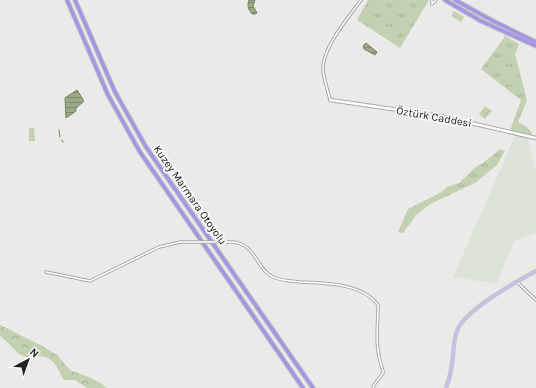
<svg xmlns="http://www.w3.org/2000/svg" width="536" height="388" font-family="Karla,sans-serif">
<defs>
<pattern id="grass-tufts" width="24" height="20" patternUnits="userSpaceOnUse"><rect width="24" height="20" fill="#c3d0b2"/><path d="M3 7l-1-3M5 7V3M7 7l1-3M15 17l-1-3M17 17v-4M19 17l1-3" fill="none" stroke="#a7b299"/></pattern>
<pattern id="forest-crowns" width="20" height="18" patternUnits="userSpaceOnUse"><rect width="20" height="18" fill="#c3d0b2"/><path d="M2 6a3 3 0 1 1 6 0M12 15a3 3 0 1 1 6 0" fill="none" stroke="#a7b299"/></pattern>
<pattern id="garden-furrows" width="10" height="10" patternUnits="userSpaceOnUse"><rect width="10" height="10" fill="#c3d0b2"/><path d="M-1 1l2-2M0 10L10 0M9 11l2-2" fill="none" stroke="#a7b299"/></pattern>
<pattern id="water-rules" width="6" height="5" patternUnits="userSpaceOnUse"><rect width="6" height="5" fill="#9baa86"/><path d="M0 2.5h6" fill="none" stroke="#7e8a6d"/></pattern>
</defs>
<rect width="100%" height="100%" fill="#eaebe8"/>
<!-- built -->
<path fill="#dee3d9" d="M515,136L528,138L536,171V233L514,241L497,284L453,277Z"/>
<!-- grass -->
<path fill="url(#grass-tufts)" d="M368,0H429L400,48L357,20Z
M504,35L519,44L515,54L527,100L518,122L527,127L532,133L531,135L510,131L521,100L481,69L504,38Z
M500,149L505,151L497,165L475,183L430,204L417,214L403,233L398,232L408,209L442,192L447,187L459,183L477,166L483,163Z"/>
<!-- forest -->
<path fill="url(#forest-crowns)" d="M0,325L44,347L57,355L70,370L91,378L102,384L106,388H87L75,380H64C60,374 57,365 52,361C42,351 31,361 21,355C13,350 8,341 0,336Z"/>
<!-- garden -->
<path fill="url(#garden-furrows)" d="M485,106L492,111L485,119L479,114Z"/>
<!-- pitch -->
<path fill="#c3d0b2" d="M454,11L464,17L461,22L451,16Z
M29,128H34L35,141H29Z"/>
<!-- water -->
<path fill="url(#water-rules)" stroke="#778168" d="M249,0H255L253,6L257,13L255,14H252C248,9 247,6 249,0Z
M366,43L377,52L375,55L364,49L363,46Z
M77,90L84,101L76,108V111L66,118L65,98Z"/>
<g fill="none" stroke-linecap="round" stroke-linejoin="round">
<!-- stream -->
<path stroke="#778168" stroke-width="1" d="M59,130L60,137
M62,140L63,142"/>
<!-- street casing -->
<g stroke="#a8a9a7" stroke-width="3.5">
<path id="street" d="M432,0V4L436,0
M330,100C328,91 324,80 323,70C322,48 348,18 361,0
M233,242C256,244 256,269 273,277C282,281 291,281 301,282C326,283 362,283 378,305C378,329 374,346 383,371V373L374,385L373,388
M46,272L90,281L159,247L180,242
M517,282L536,300"/>
</g>
<!-- secondary casing -->
<g stroke="#a8a9a7" stroke-width="4.5">
<path id="secondary" d="M330,100L440,116L536,138"/>
</g>
<!-- primary casing -->
<g stroke="#c6c6c5" stroke-width="4.5">
<path id="primary" d="M446,388C450,378 452,366 453,355C454,347 454,339 457,331C464,310 516,282 536,271"/>
</g>
<!-- highway casing -->
<g stroke="#c6c6c5" stroke-width="5.5">
<path id="highway" d="M67,0L108,95L140,152L303,388
M75,0L115,92L146,147L313,388
M445,0L481,21L536,46
M455,0L493,21L536,42"/>
</g>
<!-- street -->
<use href="#street" stroke="#fff" stroke-width="1.5"/>
<!-- secondary -->
<use href="#secondary" stroke="#fff" stroke-width="2.5"/>
<!-- primary -->
<use href="#primary" stroke="#c9bfee" stroke-width="2.5"/>
<!-- highway -->
<use href="#highway" stroke="#a595e3" stroke-width="3.5"/>
<!-- street-bridge casing -->
<g stroke="#a8a9a7" stroke-width="3.5" stroke-linecap="butt">
<path id="street-bridge" d="M180,242H233"/>
</g>
<!-- street-bridge -->
<use href="#street-bridge" stroke="#fff" stroke-width="1.5"/>
</g>
<g text-anchor="middle" dominant-baseline="central" stroke-width="4" stroke-linejoin="round" paint-order="stroke">
<!-- street labels -->
<g font-size="11" fill="#222221" stroke="#f7f8f5">
<text transform="translate(434 117) rotate(10)">Öztürk Caddesi</text>
<text transform="translate(190 195) rotate(55)">Kuzey Marmara Otoyolu</text>
</g>
</g>
<!-- north arrow -->
<g transform="translate(28 360) rotate(41)" stroke="#f7f8f5" stroke-width="3" paint-order="stroke">
<path d="M0-3L7 15L0 10L-7 15Z" fill="#222221"/>
<text y="-6" font-size="11" font-weight="bold" text-anchor="middle" fill="#222221">N</text>
</g>
</svg>
